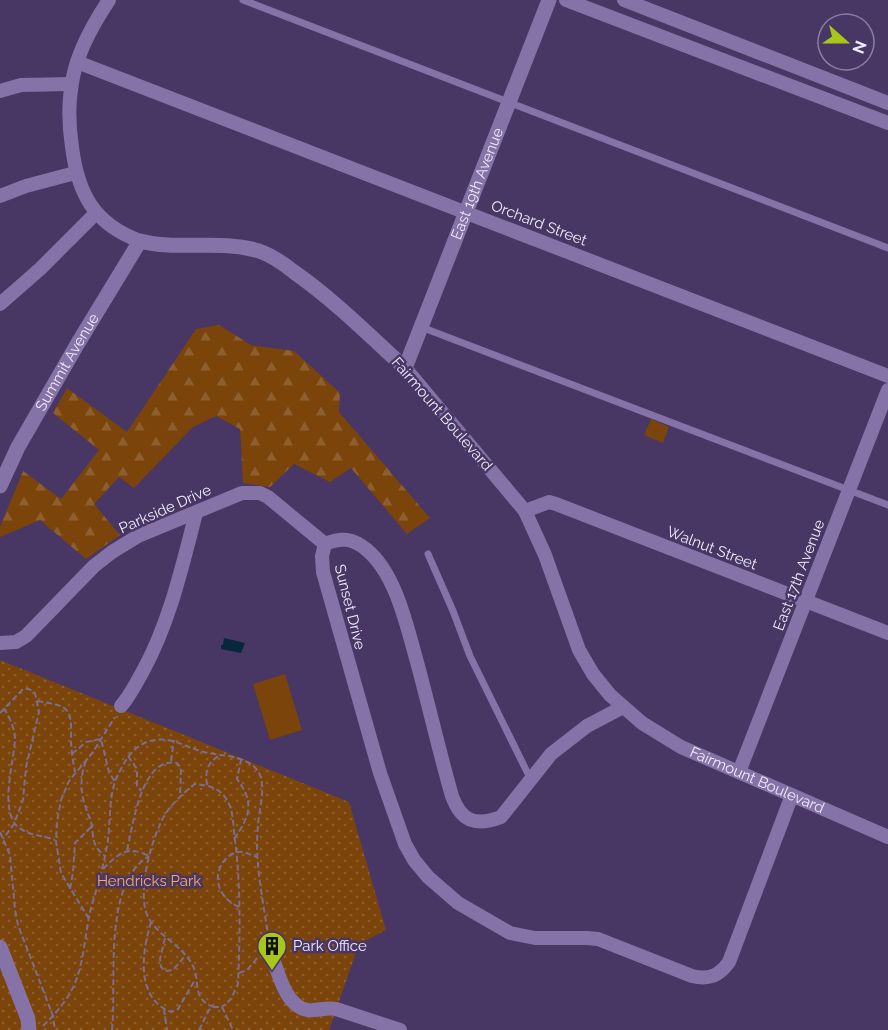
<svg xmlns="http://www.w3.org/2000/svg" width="888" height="1030" font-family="Raleway,sans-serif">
<defs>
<pattern id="forest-firs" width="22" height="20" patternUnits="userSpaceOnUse" patternTransform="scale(1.5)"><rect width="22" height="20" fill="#7a440a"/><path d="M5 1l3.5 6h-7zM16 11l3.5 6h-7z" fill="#8d5f2f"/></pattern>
<pattern id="park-dots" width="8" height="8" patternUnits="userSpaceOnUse" patternTransform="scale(1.5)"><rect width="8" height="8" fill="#7a440a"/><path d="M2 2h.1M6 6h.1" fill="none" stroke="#8d5f2f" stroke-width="1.8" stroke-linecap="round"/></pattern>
</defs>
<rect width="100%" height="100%" fill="#483665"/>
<!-- forest -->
<path fill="url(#forest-firs)" d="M219,325L251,345L294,351L340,393L339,412L430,518L407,534L351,468L330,482L294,464L270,487L243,483L240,429L216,416L193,427L134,488L119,477L94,504L120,535L86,559L40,520L0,537V527L23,471L61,499L99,450L53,413L67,388L127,432L196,329Z"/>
<!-- park -->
<path fill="url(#park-dots)" d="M0,660L349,802L386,930L359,944L329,1030H0Z"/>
<!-- pitch -->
<path fill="#7a440a" d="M651,419L669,427L663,443L644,435Z
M285,674L302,730L270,740L253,684Z"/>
<!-- water -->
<path fill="#07273b" d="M224,638L245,643L241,653L221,649V645H223Z"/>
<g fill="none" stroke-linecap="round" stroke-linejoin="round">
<!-- path -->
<path stroke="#7b6d93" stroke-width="2" stroke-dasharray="6 3" stroke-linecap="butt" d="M37,701C69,706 72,707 71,739C71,750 73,761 75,772
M4,708C9,717 15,728 15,739C14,762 0,806 16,825C27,836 42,835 55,840
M0,713L23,689H29L35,693L39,712L26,767L23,800L14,824L3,839
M72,754L86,742L101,739L109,772L115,782
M128,756L137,769V786L141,791
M86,761C80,776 80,793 86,808C87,813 90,817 91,822C94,837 91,845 105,856
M171,761L174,740
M207,785C205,771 207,763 220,755
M0,832L10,855L15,910L18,925L53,1016L55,1030
M234,839C250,816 255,803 237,779L241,760
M127,850C133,826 141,756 177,763L181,768L180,797
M103,869C119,853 127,845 149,856
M70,889L73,873L75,843L91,827
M239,907C230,903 222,896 219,886C214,871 226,850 243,852C248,853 253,856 257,857
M89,919L61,873L56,841L57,821L61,800L69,781L93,752L115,717
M151,922C142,952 135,998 171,1012L178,1009L195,980
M165,938L160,959L161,967L165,971L173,970L185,956
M239,973L247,970L259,956
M214,1007C191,999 201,983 193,966C184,947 160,937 149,919C135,895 152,835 166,813C174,802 184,792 195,784C208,785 220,788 227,800C234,812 233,826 235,840C241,888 240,936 238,984L231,999L222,1007
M164,1009L167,1030
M43,1026C55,1014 68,1000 75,983C84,961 85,935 90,912C96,890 103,869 107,846C111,824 108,800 116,779C123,764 131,748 147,742C170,734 183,747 204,752C220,756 247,755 258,771C267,786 259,809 258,825C254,863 264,904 269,942
M112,1030C117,983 102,884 149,856
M199,1030L209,1010L214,1007H222L233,1030"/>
<!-- service -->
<path stroke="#8572a7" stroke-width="7" d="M243,0L888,248
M421,327L888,505
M428,554L453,611L470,656L531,780"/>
<!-- minor -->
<g stroke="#8572a7" stroke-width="14">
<path d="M109,0C93,24 76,54 72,83C68,104 69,127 72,147C78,194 94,224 140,241"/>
<path d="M566,0L888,123"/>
<path d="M624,0L888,103"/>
<path d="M77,62L888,376"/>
<path d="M0,91L21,85L71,84"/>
<path d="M0,196L26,186L75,173"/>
<path d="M0,304L40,269L96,213"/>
<path id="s1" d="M405,368L525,511L545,555L579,650L593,674L610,695L642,723L681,747L888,837"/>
<path d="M525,511L549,502L556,504L888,633"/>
<path d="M0,643L16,642L26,636L94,566L112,552L138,536L242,493H260L268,497L325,544"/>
<path d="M121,706C130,696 136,683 143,671C170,621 182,567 196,513"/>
<path d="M623,707L587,726L551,754L501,817C475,827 461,821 452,796C439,751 429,706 417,662C407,627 396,574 367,550C353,538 341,537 325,544L322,556L323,572L380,773L405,844L414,860L428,877L458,903L510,933L535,938H587L598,939L692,976C709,980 719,976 729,962L792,795"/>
<path d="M739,772L888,390"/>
<path d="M271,953C278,971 285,1007 308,1010C318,1011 326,1007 336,1009L400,1030"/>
</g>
<!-- tertiary -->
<g stroke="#8572a7" stroke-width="15">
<path id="s2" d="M0,486L18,447L78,343L140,241C178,251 220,239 259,251C271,255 284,264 294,272C334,300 369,335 405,368L549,0"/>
<path d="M0,947L28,1019L29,1030"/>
</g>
</g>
<!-- icons -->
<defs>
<g id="building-pin" transform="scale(1.5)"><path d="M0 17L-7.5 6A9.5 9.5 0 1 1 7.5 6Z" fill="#a9c71b" stroke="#483665"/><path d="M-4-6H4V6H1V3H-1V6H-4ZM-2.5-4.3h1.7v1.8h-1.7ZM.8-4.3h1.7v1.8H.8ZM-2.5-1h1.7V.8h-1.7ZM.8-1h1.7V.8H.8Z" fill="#111"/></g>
</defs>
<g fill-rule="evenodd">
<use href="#building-pin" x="272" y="946"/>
</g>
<g text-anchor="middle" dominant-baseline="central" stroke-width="5" stroke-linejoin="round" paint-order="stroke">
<!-- street labels -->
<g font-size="15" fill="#efeafb" stroke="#483665">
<text stroke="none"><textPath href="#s2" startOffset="788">East 19th Avenue</textPath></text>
<text transform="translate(539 223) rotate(21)">Orchard Street</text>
<text stroke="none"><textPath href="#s2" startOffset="141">Summit Avenue</textPath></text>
<text transform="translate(442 414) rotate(49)">Fairmount Boulevard</text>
<text transform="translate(165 509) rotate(-24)">Parkside Drive</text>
<text transform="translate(712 548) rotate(21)">Walnut Street</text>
<text transform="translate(799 575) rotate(-69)">East 17th Avenue</text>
<text transform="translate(350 607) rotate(76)">Sunset Drive</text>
<text stroke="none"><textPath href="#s1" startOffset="562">Fairmount Boulevard</textPath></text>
</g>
<!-- park labels -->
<g font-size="15" fill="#faaa65" stroke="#483665">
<text x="149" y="881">Hendricks Park</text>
</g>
<!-- poi labels -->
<g font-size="15" fill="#efeafb" stroke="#483665" text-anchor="start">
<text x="293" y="946">Park Office</text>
</g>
</g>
<!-- north arrow -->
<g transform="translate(846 42) rotate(111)"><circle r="28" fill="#483665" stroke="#8b7ea1" stroke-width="1.5"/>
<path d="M0-4.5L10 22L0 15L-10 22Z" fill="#a9c71b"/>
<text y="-9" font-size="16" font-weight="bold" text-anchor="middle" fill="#efeafb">N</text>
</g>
</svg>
